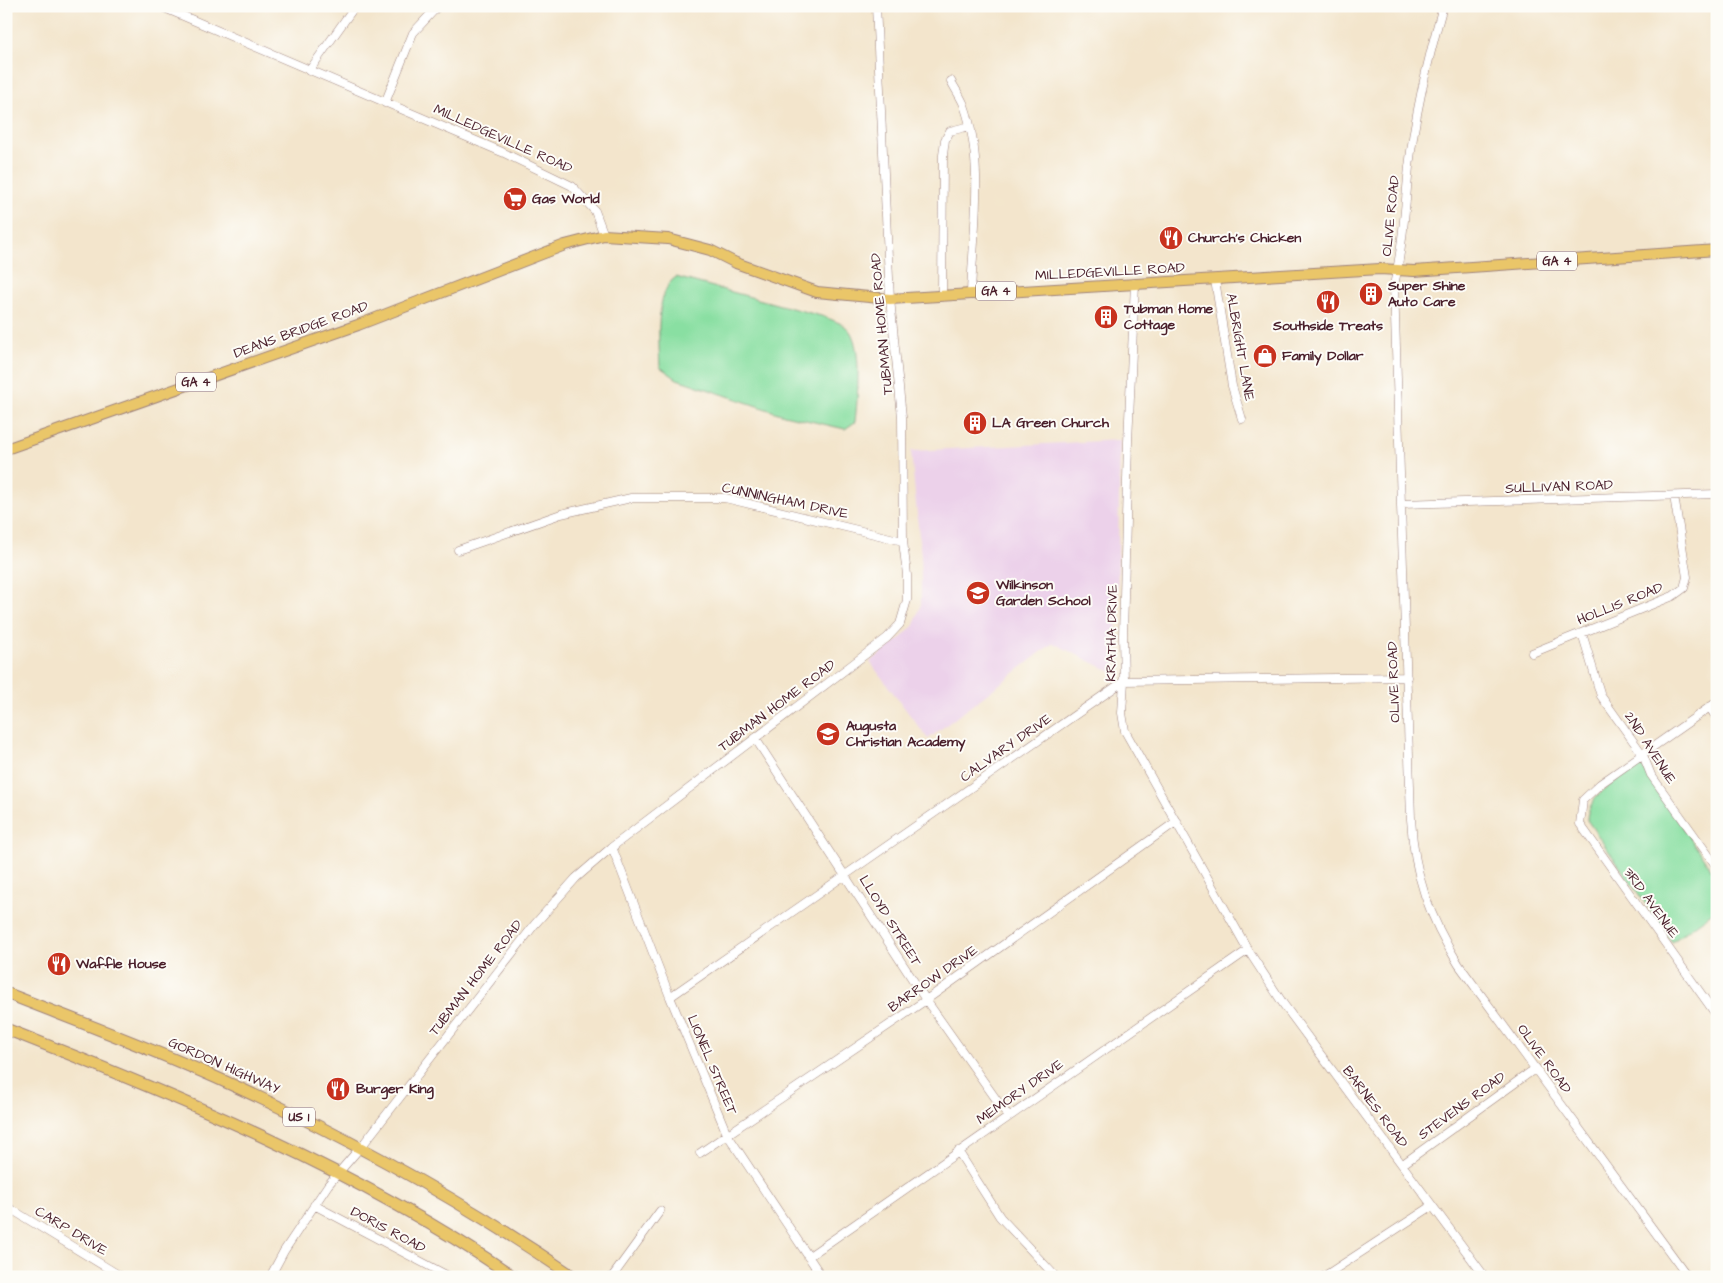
<svg xmlns="http://www.w3.org/2000/svg" width="1723" height="1283" font-family="'Architects Daughter',sans-serif">
<rect width="100%" height="100%" fill="#fdfcf7"/>
<filter id="ink" filterUnits="userSpaceOnUse"><feTurbulence type="fractalNoise" baseFrequency=".02" numOctaves="2"/><feDisplacementMap in="SourceGraphic" scale="10" xChannelSelector="R" yChannelSelector="G"/><feConvolveMatrix kernelMatrix="1 2 1 2 8 2 1 2 1" color-interpolation-filters="sRGB"/></filter>
<filter id="wash" filterUnits="userSpaceOnUse"><feTurbulence type="fractalNoise" baseFrequency=".0096" numOctaves="4" result="noise"/><feDisplacementMap in="SourceGraphic" scale="20" xChannelSelector="R" yChannelSelector="G"/><feGaussianBlur stdDeviation="1.12" result="paint"/><feColorMatrix in="noise" values="0 0 0 0 0 0 0 0 0 0 0 0 0 0 0 0 0 1.4 0 .05"/><feComposite in="paint" operator="in"/></filter>
<g filter="url(#wash)">
<rect width="100%" height="100%" fill="#f3e5cc"/>
<!-- built -->
<path fill="#ecd1ea" d="M1120,440L1116,674L1053,643L928,739L870,662L901,638L914,625L921,604V557L911,451Z"/>
<!-- green -->
<path fill="#89dfa2" stroke="#6a7f66" d="M676,277L825,317C832,320 841,323 846,327C864,340 857,402 855,422L845,429L784,415L677,379L660,367C659,342 654,292 676,277Z
M1641,765L1717,878V909L1672,942L1587,820C1587,794 1621,779 1641,765Z"/>
</g>
<g filter="url(#ink)">
<g fill="none" stroke-linecap="round" stroke-linejoin="round">
<!-- minor casing -->
<g stroke="#9e827c" stroke-width="9">
<path id="minor" d="M160,6L502,152L572,186L595,211L604,235
M1443,6C1428,59 1415,113 1409,167C1405,207 1403,246 1394,285L1411,819C1414,875 1429,917 1459,965L1688,1277
M309,71L355,6
M951,81C955,89 961,97 964,105C985,163 973,233 971,293
M385,103L413,33L438,6
M1215,280L1232,386L1242,419
M1135,283L1128,442L1123,636L1124,681L1122,713L1125,731L1248,950L1284,1005L1485,1277
M942,295L943,155L945,140L950,131L970,126
M1402,504L1717,494
M458,550L561,514L631,498H725L903,541
M1582,633L1601,696L1643,755L1651,775L1717,867
M1532,653L1673,596L1684,588L1687,577L1674,496
M1717,702L1600,784L1583,800L1580,824L1717,1016
M1709,707L1717,718
M755,738L926,1000L1008,1116
M612,847L670,997L727,1134L822,1277
M670,997L1124,681L1407,677
M958,1151L1000,1217L1056,1277
M700,1153L926,1000L1177,821
M1403,1164L1536,1068
M314,1205L450,1277
M6,1206L122,1277
M808,1257L1248,950
M270,1277L284,1251L328,1185L365,1142L535,924L576,878L612,847L887,638L900,624L907,600V575L903,541L902,417L890,299L876,6
M612,1277L660,1211
M1323,1277L1432,1206"/>
</g>
<!-- major casing -->
<g stroke="#9e827c" stroke-width="12">
<path id="major" d="M6,449L358,325L565,245L604,235L668,239L710,250L736,263L817,292L890,299L1380,269L1414,271L1717,250"/>
</g>
<!-- highway casing -->
<g stroke="#9e827c" stroke-width="13">
<path id="highway" d="M6,993C77,1021 148,1047 217,1078C342,1134 461,1200 574,1277
M6,1029C182,1098 358,1170 514,1277"/>
</g>
<!-- minor -->
<use href="#minor" stroke="#fff" stroke-width="8"/>
<!-- major -->
<use href="#major" stroke="#eac669" stroke-width="10"/>
<!-- highway -->
<use href="#highway" stroke="#eac669" stroke-width="11"/>
</g>
</g>
<!-- icons -->
<defs>
<g id="supermarket-disc" transform="scale(1.25)"><circle r="9.5" fill="#c8321e" stroke="#fdfcf7"/><path d="M-6-5.5h2.5l.6 2H6L4.5 2H-2.5L-4.4-4H-6ZM-1.5 3.2a1.3 1.3 0 1 0 .1 0ZM3 3.2a1.3 1.3 0 1 0 .1 0Z" fill="#fff"/></g>
<g id="restaurant-disc" transform="scale(1.25)"><circle r="9.5" fill="#c8321e" stroke="#fdfcf7"/><path d="M-5-6h1v4h1v-4h1v4h1v-4h1v5L-1.5 .5V6h-2V.5L-5-1ZM5-6V6H3V1.5H1.5Q1.5-4 5-6Z" fill="#fff"/></g>
<g id="building-disc" transform="scale(1.25)"><circle r="9.5" fill="#c8321e" stroke="#fdfcf7"/><path d="M-4-6H4V6H1V3H-1V6H-4ZM-2.5-4.3h1.7v1.8h-1.7ZM.8-4.3h1.7v1.8H.8ZM-2.5-1h1.7V.8h-1.7ZM.8-1h1.7V.8H.8Z" fill="#fff"/></g>
<g id="shop-disc" transform="scale(1.25)"><circle r="9.5" fill="#c8321e" stroke="#fdfcf7"/><path d="M-5-2.5h2.3a2.7 3.5 0 0 1 5.4 0H5L5.5 6h-11ZM-1.5-2.5h3a1.5 2.3 0 0 0-3 0Z" fill="#fff"/></g>
<g id="school-disc" transform="scale(1.25)"><circle r="9.5" fill="#c8321e" stroke="#fdfcf7"/><path d="M0-5L7-2L0 1L-7-2ZM-4 1L0 2.5L4 1V4Q0 6-4 4Z" fill="#fff"/></g>
</defs>
<g fill-rule="evenodd">
<use href="#supermarket-disc" x="515" y="199"/>
<use href="#restaurant-disc" x="1171" y="238"/>
<use href="#building-disc" x="1371" y="294"/>
<use href="#restaurant-disc" x="1328" y="302"/>
<use href="#building-disc" x="1106" y="317"/>
<use href="#shop-disc" x="1265" y="356"/>
<use href="#building-disc" x="975" y="423"/>
<use href="#school-disc" x="978" y="593"/>
<use href="#school-disc" x="828" y="734"/>
<use href="#restaurant-disc" x="59" y="964"/>
<use href="#restaurant-disc" x="338" y="1089"/>
</g>
<g text-anchor="middle" dominant-baseline="central" stroke-width="4" stroke-linejoin="round" paint-order="stroke">
<!-- shield labels -->
<g fill="#fdfcf7" stroke="#806168" stroke-width="1">
<rect x="1537" y="251.5" width="40" height="19" rx="4"/>
<rect x="976" y="281.5" width="40" height="19" rx="4"/>
<rect x="176" y="372.5" width="40" height="19" rx="4"/>
<rect x="283" y="1107.5" width="32" height="19" rx="4"/>
</g>
<g font-size="12" font-weight="bold" fill="#4a1f2b">
<text x="1557" y="261">GA 4</text>
<text x="996" y="291">GA 4</text>
<text x="196" y="382">GA 4</text>
<text x="299" y="1117">US 1</text>
</g>
<!-- street labels -->
<g font-size="14" fill="#4a1f2b" stroke="#fdfcf7">
<text transform="translate(503 139) rotate(24)">MILLEDGEVILLE ROAD</text>
<text transform="translate(1391 216) rotate(-84)">OLIVE ROAD</text>
<text transform="translate(1110 272) rotate(-3)">MILLEDGEVILLE ROAD</text>
<text transform="translate(882 324) rotate(-95)">TUBMAN HOME ROAD</text>
<text transform="translate(301 330) rotate(-20)">DEANS BRIDGE ROAD</text>
<text transform="translate(1240 347) rotate(80)">ALBRIGHT LANE</text>
<text transform="translate(1559 487) rotate(-2)">SULLIVAN ROAD</text>
<text transform="translate(785 501) rotate(12)">CUNNINGHAM DRIVE</text>
<text transform="translate(1620 604) rotate(-22)">HOLLIS ROAD</text>
<text transform="translate(1112 633) rotate(-89)">KRATHA DRIVE</text>
<text transform="translate(1394 682) rotate(-92)">OLIVE ROAD</text>
<text transform="translate(777 706) rotate(-37)">TUBMAN HOME ROAD</text>
<text transform="translate(1006 748) rotate(-35)">CALVARY DRIVE</text>
<text transform="translate(1650 748) rotate(57)">2ND AVENUE</text>
<text transform="translate(1651 903) rotate(54)">3RD AVENUE</text>
<text transform="translate(890 921) rotate(58)">LLOYD STREET</text>
<text transform="translate(476 978) rotate(-52)">TUBMAN HOME ROAD</text>
<text transform="translate(933 979) rotate(-35)">BARROW DRIVE</text>
<text transform="translate(1544 1059) rotate(54)">OLIVE ROAD</text>
<text transform="translate(712 1065) rotate(67)">LIONEL STREET</text>
<text transform="translate(224 1066) rotate(24)">GORDON HIGHWAY</text>
<text transform="translate(1020 1092) rotate(-35)">MEMORY DRIVE</text>
<text transform="translate(1462 1106) rotate(-36)">STEVENS ROAD</text>
<text transform="translate(1375 1107) rotate(53)">BARNES ROAD</text>
<text transform="translate(388 1230) rotate(28)">DORIS ROAD</text>
<text transform="translate(71 1231) rotate(31)">CARP DRIVE</text>
</g>
<!-- poi labels -->
<g font-size="14" font-weight="bold" fill="#4a1f2b" stroke="#fdfcf7" text-anchor="start">
<text x="532" y="199">Gas World</text>
<text x="1188" y="238">Church's Chicken</text>
<text x="1388" y="286">Super Shine<tspan x="1388" dy="16">Auto Care</tspan></text>
<text x="1124" y="309">Tubman Home<tspan x="1124" dy="16">Cottage</tspan></text>
<text x="1328" y="326" text-anchor="middle">Southside Treats</text>
<text x="1282" y="356">Family Dollar</text>
<text x="992" y="423">LA Green Church</text>
<text x="996" y="585">Wilkinson<tspan x="996" dy="16">Garden School</tspan></text>
<text x="846" y="726">Augusta<tspan x="846" dy="16">Christian Academy</tspan></text>
<text x="76" y="964">Waffle House</text>
<text x="356" y="1089">Burger King</text>
</g>
</g>
<!-- margin -->
<rect width="1723" height="1283" fill="none" stroke="#fdfcf7" stroke-width="25"/>
</svg>
